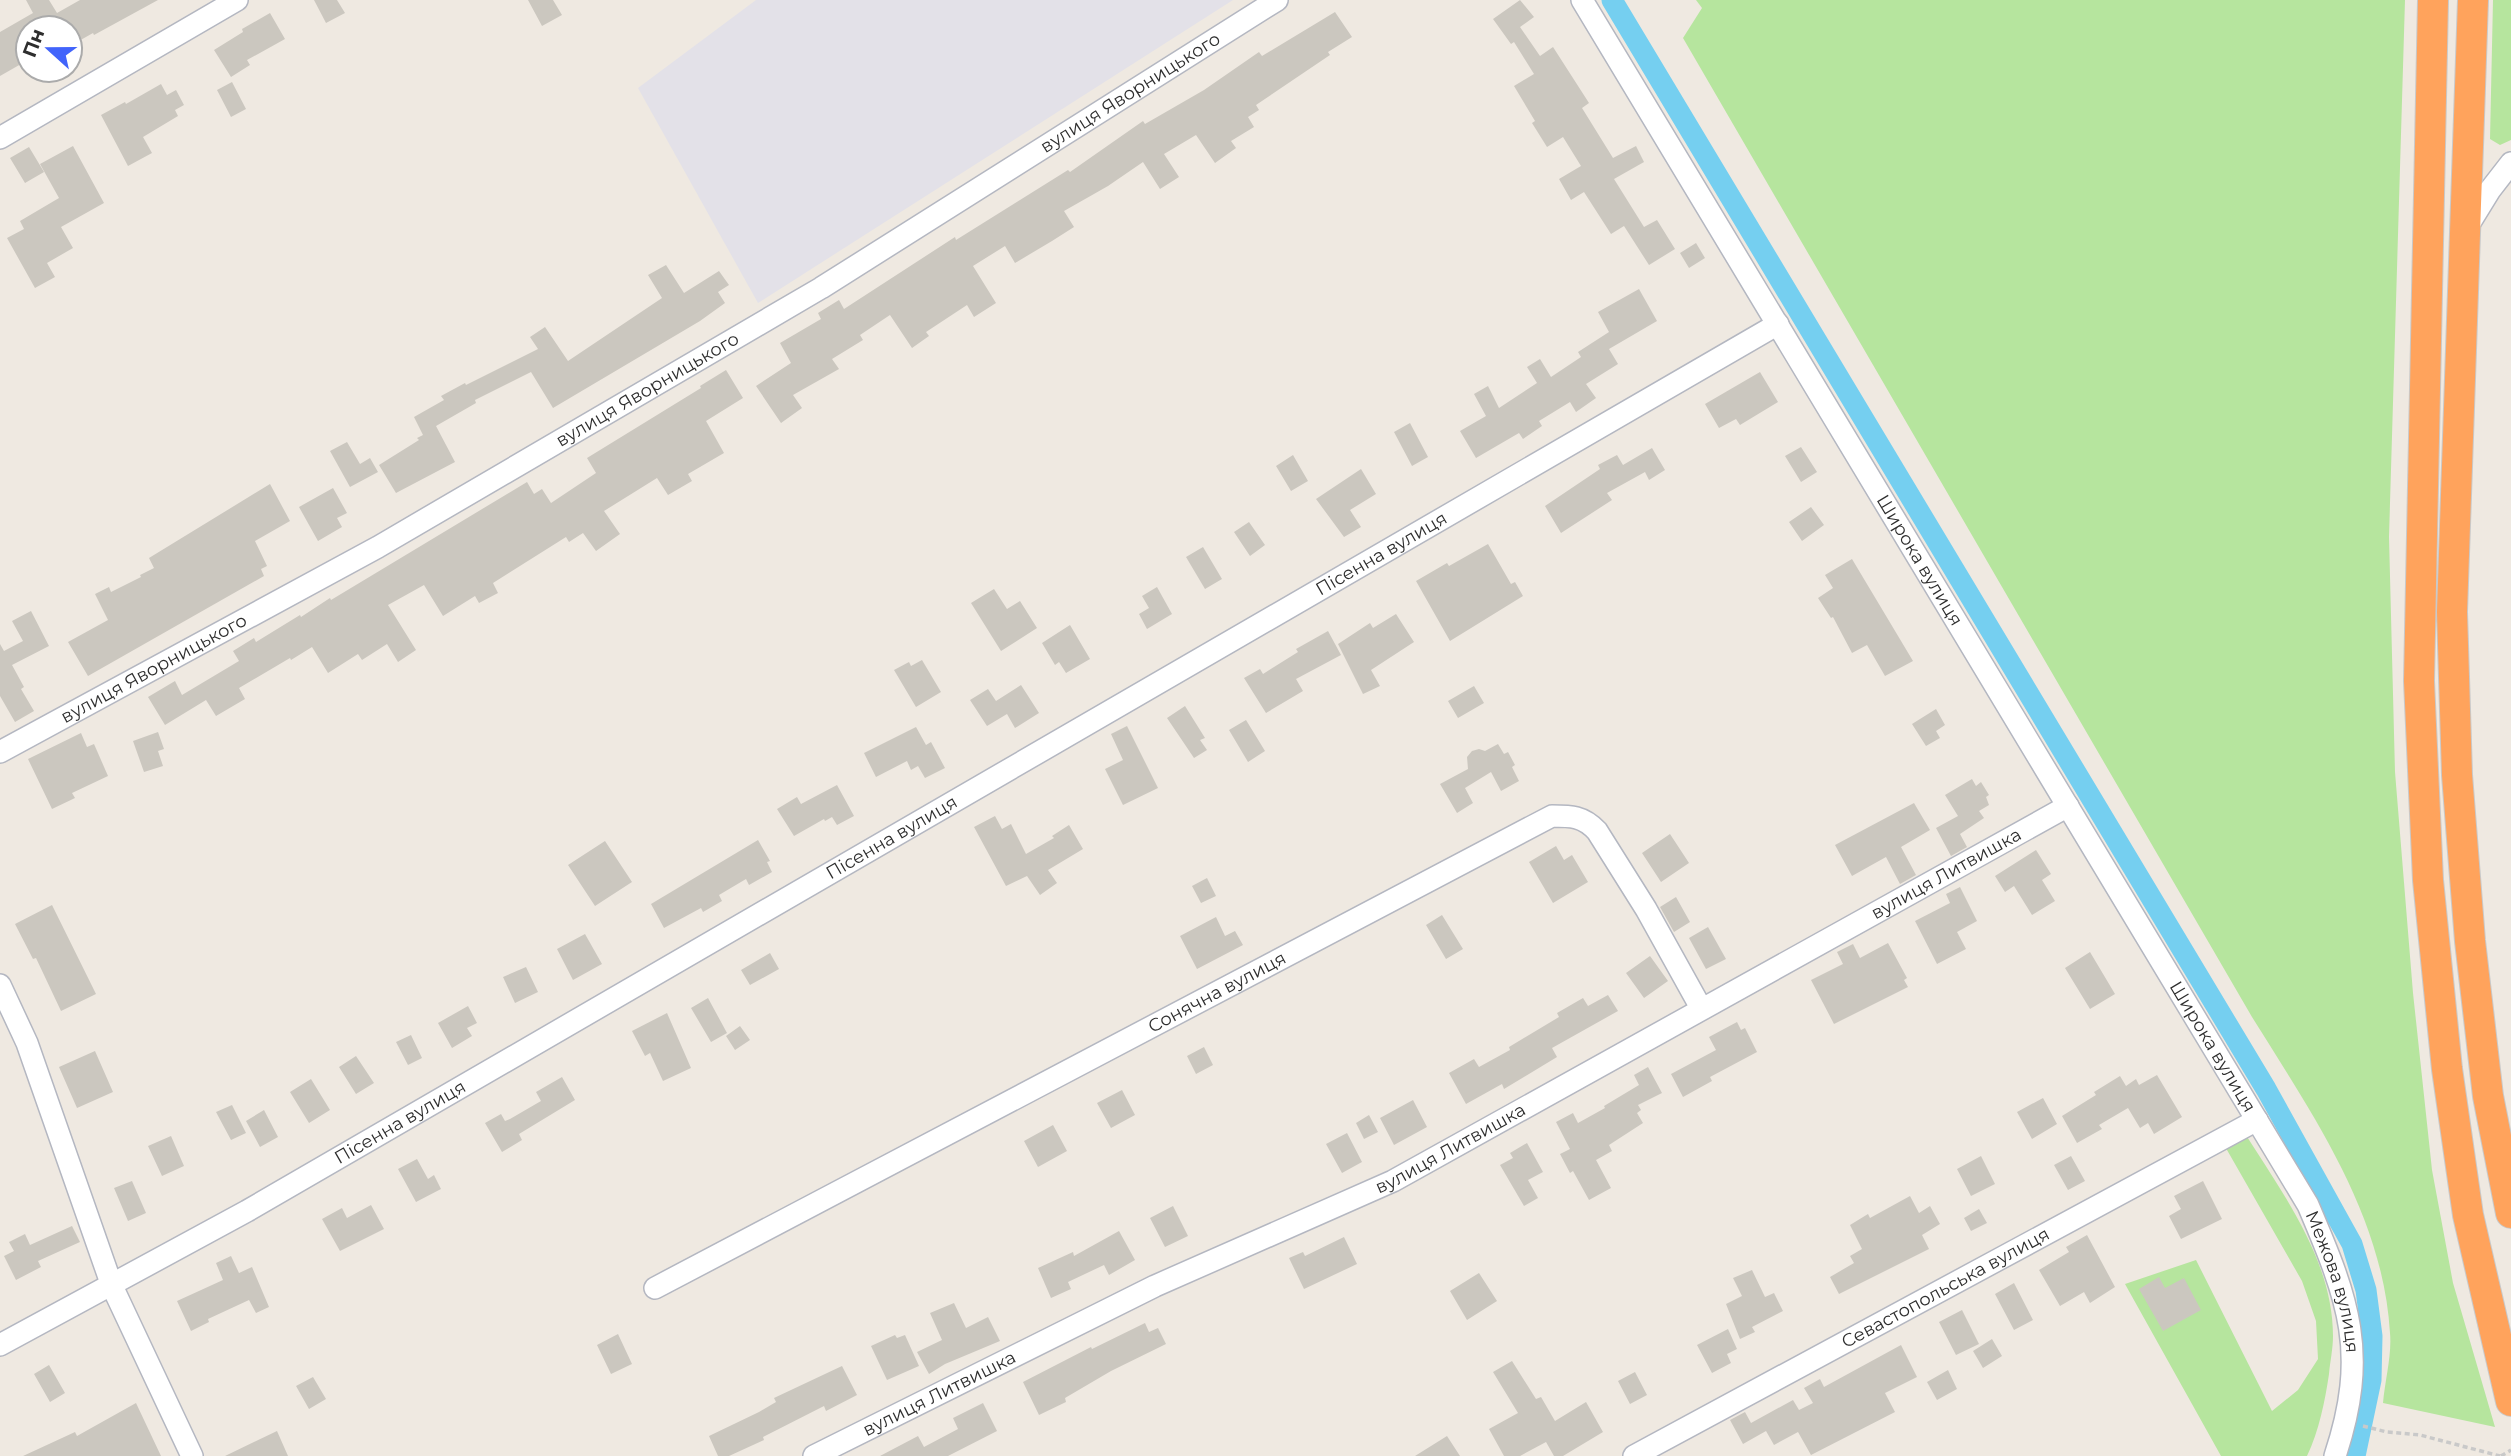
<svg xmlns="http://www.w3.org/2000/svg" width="2511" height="1456" font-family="Montserrat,sans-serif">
<rect width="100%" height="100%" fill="#efe9e1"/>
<!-- industrial -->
<path fill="#e3e1e8" d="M756,0H1233L758,303L638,88Z"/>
<!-- green -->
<path fill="#b6e59e" d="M1696,0H2405L2389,537L2395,772L2413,993L2432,1170L2453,1283L2495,1427L2383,1403C2385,1380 2392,1355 2390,1333C2383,1215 2313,1115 2252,1017L1683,38L1702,8Z
M2493,0H2511V140L2500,145L2490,139Z
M2242,1129C2281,1191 2333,1259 2333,1336C2333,1349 2330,1362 2329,1374C2325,1401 2319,1431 2307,1456H2221L2125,1284L2196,1260L2272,1411L2298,1390L2318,1359L2316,1321L2302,1281L2223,1143Z"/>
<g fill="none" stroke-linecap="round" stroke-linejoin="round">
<!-- canal -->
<path stroke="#75cff0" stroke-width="21" d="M1612,0L2266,1089L2352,1244L2366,1290L2372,1336L2371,1380L2355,1456"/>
</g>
<!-- building -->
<path fill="#cbc7bf" d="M26,0H49L57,13L80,0H158L94,35L93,33L70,46V28H28V60L0,76V32L33,13Z
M314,0H337L345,13L326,23Z
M528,0H553L562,15L542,26Z
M1520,0L1534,17L1520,27L1540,56L1553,47L1589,103L1582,108L1613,158L1636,146L1644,162L1614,179L1644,227L1657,220L1675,249L1649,265L1624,226L1611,234L1584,192L1571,200L1559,179L1581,166L1563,137L1547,147L1532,123L1535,121L1514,86L1534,74L1514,42L1511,44L1493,19Z
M1335,12L1352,37L1328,52L1330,55L1256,105L1259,110L1248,117L1254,127L1231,141L1236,148L1215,163L1196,135L1164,154L1179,177L1160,189L1143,162L1108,186L1064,211L1074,227L1052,241L1015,263L1005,246L973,266L996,303L974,317L967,305L926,332L929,336L912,348L890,315L860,335L863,340L832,359L839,369L793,395L802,408L781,423L756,386L791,363L780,343L821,319L818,313L839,300L844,309L955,237L956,240L1068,170L1070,172L1143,121L1145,124L1204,90L1259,52L1262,56Z
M270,13L285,39L247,60L250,65L231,77L214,50L243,32L242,29Z
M232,82L246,109L231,117L217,90Z
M161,84L167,95L176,90L184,105L175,110L178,116L143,137L152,153L128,166L101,115L125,102L126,104Z
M73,146L104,203L61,227L73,248L47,263L55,277L35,288L7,238L24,229L20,221L59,198L40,164Z
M29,147L44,172L25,183L10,158Z
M1696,243L1705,258L1689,268L1680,253Z
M666,265L684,293L719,271L729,285L718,292L725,303L700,321L553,408L531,372L475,400L476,403L436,426L455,462L396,493L379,465L419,440L417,438L423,435L414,417L444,400L441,396L465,383L466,385L538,349L530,337L545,327L568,361L662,298L648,275Z
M1639,289L1657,321L1609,349L1618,364L1586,384L1596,398L1576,412L1570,402L1539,421L1542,426L1523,439L1519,433L1476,458L1460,431L1486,416L1474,394L1488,386L1499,408L1537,383L1527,367L1540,359L1551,377L1581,357L1578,352L1609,332L1598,312Z
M726,370L743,398L706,421L724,453L688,474L692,481L668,495L657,478L604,511L620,534L596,551L583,533L569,542L566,537L493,583L498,593L479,603L475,596L443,616L424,585L388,605L416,650L398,662L387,644L362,660L358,654L328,673L312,647L291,660L290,658L239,688L245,699L216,716L206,700L165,725L148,697L175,681L182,695L239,661L233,651L254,638L256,642L300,615L301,617L330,598L331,600L527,482L534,494L542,489L551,503L596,473L587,458L701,388L700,386Z
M1760,372L1778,402L1740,425L1736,419L1719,428L1705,404Z
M1410,423L1428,457L1412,466L1394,432Z
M347,442L360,464L370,458L378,472L350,487L330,451Z
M1801,447L1817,472L1801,482L1785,456Z
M1652,448L1665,470L1649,480L1645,472L1607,493L1612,500L1561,533L1545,506L1600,469L1598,465L1617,455L1623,465Z
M1293,455L1308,481L1291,491L1276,466Z
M1361,469L1376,494L1350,510L1361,527L1344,537L1316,499Z
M270,484L290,521L255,541L267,566L261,569L264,576L88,676L68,642L108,620L95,594L109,587L111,592L141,577L140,575L154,568L149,558Z
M333,488L347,513L337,518L342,527L318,541L299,507Z
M1811,507L1824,525L1802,541L1789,522Z
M1249,522L1265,545L1250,556L1234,532Z
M1488,544L1511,584L1515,582L1523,596L1450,641L1416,581L1447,563L1449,566Z
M1203,547L1222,579L1205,589L1186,557Z
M1852,559L1913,661L1885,676L1867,645L1852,653L1833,617L1831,618L1818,598L1833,588L1825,575Z
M1157,587L1172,614L1147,629L1139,614L1149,608L1142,596Z
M994,589L1007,609L1020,601L1037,628L1001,651L971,603Z
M31,611L49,646L12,665L24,687L21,689L34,711L15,722L0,696V644L4,651L23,641L12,621Z
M1396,614L1414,642L1371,670L1380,686L1363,694L1338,644L1370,623L1373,628Z
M1070,625L1090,659L1066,673L1059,662L1055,665L1042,643Z
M1328,631L1341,655L1296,679L1303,691L1266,713L1244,678L1260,669L1263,674L1298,652L1296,649Z
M922,660L941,692L916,707L894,670L909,662L911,666Z
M1021,685L1039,713L1015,728L1007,714L987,726L970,700L988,689L996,701Z
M1474,686L1484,703L1458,718L1448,701Z
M1185,706L1205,738L1200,740L1207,750L1194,758L1167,718Z
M1936,709L1945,725L1936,731L1940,738L1926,746L1912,724Z
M1246,720L1265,751L1248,762L1229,730Z
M1127,726L1158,788L1123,805L1105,769L1123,760L1111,734Z
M916,727L926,745L931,742L945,768L925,778L918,766L911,770L907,761L876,777L864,753Z
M158,732L164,749L158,751L163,766L144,772L133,741Z
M81,733L87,747L94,744L108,776L72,793L75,798L52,809L28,759Z
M1498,744L1504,754L1508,752L1515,765L1512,767L1519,781L1501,791L1491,772L1465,788L1473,803L1457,813L1440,784L1468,769L1467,757L1472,751L1479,749L1485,751Z
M1972,779L1976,786L1981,782L1989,795L1986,797L1989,805L1979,811L1984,818L1960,834L1967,847L1951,856L1936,828L1958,816L1945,795Z
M837,785L854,816L837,825L832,817L825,821L824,819L794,836L777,809L797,797L801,804Z
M1914,803L1930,830L1901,847L1916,875L1900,884L1886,857L1852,876L1835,845Z
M995,816L1002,829L1011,824L1026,854L1054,838L1052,836L1069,825L1083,849L1048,870L1057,883L1040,895L1027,876L1006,886L974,827Z
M1670,834L1689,863L1661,882L1642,853Z
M758,840L770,861L767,862L772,872L749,885L746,879L719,895L722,901L703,912L701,908L664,928L651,904Z
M605,841L632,882L595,906L568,865Z
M1556,846L1564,860L1572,855L1588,882L1553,903L1529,862Z
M2036,850L2051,874L2042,880L2055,901L2032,915L2014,886L2005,892L1995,876Z
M1207,878L1216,896L1201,903L1192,886Z
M1960,887L1977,921L1957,932L1966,949L1937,964L1915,921L1950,903L1946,894Z
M1676,897L1690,922L1674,932L1660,907Z
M52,905L96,994L61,1011L36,958L33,959L15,924Z
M1442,915L1463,949L1446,959L1426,925Z
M1216,917L1225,936L1235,931L1243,945L1197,969L1180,936Z
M1708,927L1726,959L1706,969L1689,938Z
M585,934L602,964L573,980L557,949Z
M1888,943L1907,978L1904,980L1908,987L1834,1024L1811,980L1843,964L1837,952L1853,944L1860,958Z
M2090,952L2115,994L2090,1009L2065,968Z
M770,953L779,969L750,985L741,970Z
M1650,956L1668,981L1644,998L1626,973Z
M526,967L538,992L515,1003L503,977Z
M1608,995L1618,1011L1552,1048L1557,1057L1504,1089L1502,1084L1466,1104L1449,1073L1474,1059L1479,1067L1510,1050L1509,1047L1559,1017L1557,1013L1583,998L1588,1006Z
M708,998L727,1033L711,1042L691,1008Z
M468,1006L477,1023L467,1028L472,1036L452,1048L438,1023Z
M667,1013L691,1068L663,1081L650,1053L645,1056L632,1031Z
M1737,1022L1741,1030L1745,1028L1757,1052L1710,1077L1712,1081L1683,1097L1671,1074L1716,1050L1709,1037Z
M740,1026L750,1040L735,1050L726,1036Z
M411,1035L422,1058L408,1065L396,1042Z
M1204,1047L1213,1065L1196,1074L1187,1056Z
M95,1051L113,1092L77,1108L59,1067Z
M356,1056L374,1083L356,1094L339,1067Z
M1648,1067L1662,1093L1638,1105L1641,1110L1637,1113L1643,1123L1609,1145L1612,1151L1596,1160L1611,1188L1589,1200L1573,1171L1570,1173L1560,1154L1570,1149L1556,1122L1573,1113L1578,1123L1605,1108L1604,1106L1639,1085L1634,1075Z
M2157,1075L2182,1117L2154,1134L2148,1123L2140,1128L2128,1108L2099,1125L2102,1129L2077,1143L2062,1116L2096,1095L2094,1092L2120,1076L2126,1086L2136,1079L2139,1085Z
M562,1077L575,1100L519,1134L522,1140L502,1152L485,1123L501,1114L505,1121L510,1119L541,1101L536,1092Z
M311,1079L330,1110L309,1123L290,1092Z
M1122,1090L1135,1115L1111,1128L1097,1103Z
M2043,1098L2057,1124L2032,1139L2017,1112Z
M1413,1100L1427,1127L1394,1145L1380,1118Z
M232,1105L246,1133L231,1140L216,1112Z
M264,1110L278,1137L260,1147L246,1121Z
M1369,1115L1378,1132L1364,1139L1356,1123Z
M1053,1125L1067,1151L1038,1167L1024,1141Z
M1347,1133L1362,1162L1342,1173L1326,1144Z
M171,1136L184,1166L162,1176L148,1146Z
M1527,1143L1543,1172L1528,1180L1538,1198L1524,1206L1500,1165L1513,1158L1510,1153Z
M1981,1156L1995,1184L1971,1196L1957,1169Z
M2071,1156L2085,1181L2068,1190L2054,1165Z
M417,1159L428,1179L434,1175L441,1189L416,1202L398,1169Z
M132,1181L146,1213L128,1221L114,1188Z
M2203,1181L2222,1219L2181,1239L2169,1216L2181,1209L2174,1196Z
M1910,1196L1919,1213L1930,1206L1940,1224L1922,1235L1929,1249L1839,1294L1830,1277L1854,1263L1850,1256L1862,1249L1850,1225L1868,1214L1870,1218Z
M371,1205L384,1229L340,1251L322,1219L342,1208L347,1218Z
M1173,1206L1188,1236L1165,1247L1150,1218Z
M1979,1209L1987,1223L1971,1231L1964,1218Z
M72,1226L80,1242L38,1261L41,1267L16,1280L4,1256L14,1251L9,1242L25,1234L30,1245Z
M1119,1231L1135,1260L1109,1275L1104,1265L1068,1282L1071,1289L1051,1298L1038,1268L1073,1252L1074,1256Z
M2087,1235L2115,1287L2090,1303L2084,1292L2060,1306L2039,1270L2069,1252L2066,1247Z
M1344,1237L1357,1264L1304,1289L1289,1258L1303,1252L1305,1256Z
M231,1256L239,1273L252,1267L269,1307L256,1313L249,1300L208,1319L209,1322L191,1331L177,1301L223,1280L216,1263Z
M1752,1270L1765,1297L1774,1293L1783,1311L1752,1327L1755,1332L1740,1339L1726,1304L1742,1296L1733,1278Z
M1479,1273L1497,1301L1467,1320L1450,1291Z
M2159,1277L2165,1288L2184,1278L2201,1310L2163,1331L2139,1289Z
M2014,1283L2033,1320L2014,1330L1995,1294Z
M954,1303L966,1328L988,1317L1000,1341L945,1364L929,1374L917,1352L942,1340L930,1313Z
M1962,1310L1979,1344L1956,1355L1939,1322Z
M1145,1323L1149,1332L1158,1328L1166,1344L1111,1371L1065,1398L1066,1402L1039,1415L1023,1382L1091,1347L1092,1349Z
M1728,1329L1737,1349L1727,1354L1731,1363L1712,1373L1697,1345Z
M618,1334L632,1364L611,1374L597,1345Z
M895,1335L897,1338L905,1335L919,1366L887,1380L871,1346Z
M1992,1339L2002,1356L1983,1368L1973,1351Z
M1901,1345L1917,1377L1885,1393L1895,1412L1811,1455L1798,1432L1774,1445L1766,1431L1743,1444L1730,1420L1745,1412L1751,1423L1793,1400L1799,1410L1813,1403L1804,1388L1820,1379L1824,1387Z
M1512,1361L1536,1399L1541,1397L1555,1421L1586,1402L1603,1432L1563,1456H1554L1546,1442L1520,1456H1504L1489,1429L1518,1413L1493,1372Z
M49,1365L65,1393L50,1402L34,1374Z
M842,1366L857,1395L826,1411L824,1406L763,1437L764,1440L729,1456H718L709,1436L759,1412L776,1402L774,1398Z
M1948,1370L1957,1389L1937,1400L1927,1382Z
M1635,1372L1647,1395L1630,1404L1618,1381Z
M313,1377L326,1399L309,1409L296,1386Z
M136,1403L161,1456H23L75,1432L77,1436Z
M983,1403L997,1431L948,1456H880L918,1436L924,1447L958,1429L953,1418Z
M277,1431L288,1456H225Z
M1447,1436L1460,1456H1415Z"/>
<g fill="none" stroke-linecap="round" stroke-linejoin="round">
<!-- minor casing -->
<g stroke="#b4b7c1" stroke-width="24">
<g id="minor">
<path id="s1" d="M1582,0L2308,1205C2349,1301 2369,1353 2335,1456"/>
<path d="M0,138L237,0"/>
<path d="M2466,229L2490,190L2511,163"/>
<path id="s2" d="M0,752L378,547L821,288L1277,0"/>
<path d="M0,985L27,1043L112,1286L192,1456"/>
<path id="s3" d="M655,1288L1552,816C1571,816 1583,816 1597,831L1646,909L1701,1008"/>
<path id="s4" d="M0,1345L247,1211L1778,324"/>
<path id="s5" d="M814,1456L1155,1286L1393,1181L2068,806"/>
<path id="s6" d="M1634,1456L2257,1120"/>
</g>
</g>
<!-- highway casing -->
<g stroke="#c9c9c9" stroke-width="32">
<path id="highway" d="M2433,0L2419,681L2428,880L2447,1069L2468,1215L2511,1401
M2473,0L2452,612L2457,775L2470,941L2488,1096L2511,1213"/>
</g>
<!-- path -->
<path stroke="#c9c9c9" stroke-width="3.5" stroke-dasharray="5 3.5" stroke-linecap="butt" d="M2363,1426L2387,1432L2420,1435L2500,1456
M2501,1456L2511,1450"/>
<!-- minor -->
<use href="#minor" stroke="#fff" stroke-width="21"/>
<!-- highway -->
<use href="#highway" stroke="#ffa35c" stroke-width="30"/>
</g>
<g text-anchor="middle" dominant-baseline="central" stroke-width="5" stroke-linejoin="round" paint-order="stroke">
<!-- street labels -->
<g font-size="18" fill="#2e2e2e" stroke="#fff">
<text stroke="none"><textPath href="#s2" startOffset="1309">вулиця Яворницького</textPath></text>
<text stroke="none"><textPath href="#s2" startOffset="742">вулиця Яворницького</textPath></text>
<text stroke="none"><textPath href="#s4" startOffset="1592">Пісенна вулиця</textPath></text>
<text stroke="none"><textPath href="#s1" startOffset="654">Широка вулиця</textPath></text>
<text stroke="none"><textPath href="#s2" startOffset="175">вулиця Яворницького</textPath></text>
<text stroke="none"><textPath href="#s4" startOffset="1026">Пісенна вулиця</textPath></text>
<text stroke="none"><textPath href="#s5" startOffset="1274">вулиця Литвишка</textPath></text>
<text stroke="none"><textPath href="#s3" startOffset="635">Сонячна вулиця</textPath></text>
<text stroke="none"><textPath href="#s1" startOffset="1222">Широка вулиця</textPath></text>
<text stroke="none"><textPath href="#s4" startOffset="458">Пісенна вулиця</textPath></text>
<text stroke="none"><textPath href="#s5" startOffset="707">вулиця Литвишка</textPath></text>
<text stroke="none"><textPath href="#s1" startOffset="1488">Межова вулиця</textPath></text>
<text stroke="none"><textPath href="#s6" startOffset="354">Севастопольська вулиця</textPath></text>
<text stroke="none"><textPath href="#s5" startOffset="140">вулиця Литвишка</textPath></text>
</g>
</g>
<!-- north arrow -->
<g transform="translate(49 49) rotate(291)"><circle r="33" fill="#ffffff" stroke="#ababab" stroke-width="2"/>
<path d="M0-5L12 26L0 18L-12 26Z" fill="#4264fb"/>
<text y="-10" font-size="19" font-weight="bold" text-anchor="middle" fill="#2e2e2e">Пн</text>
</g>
</svg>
